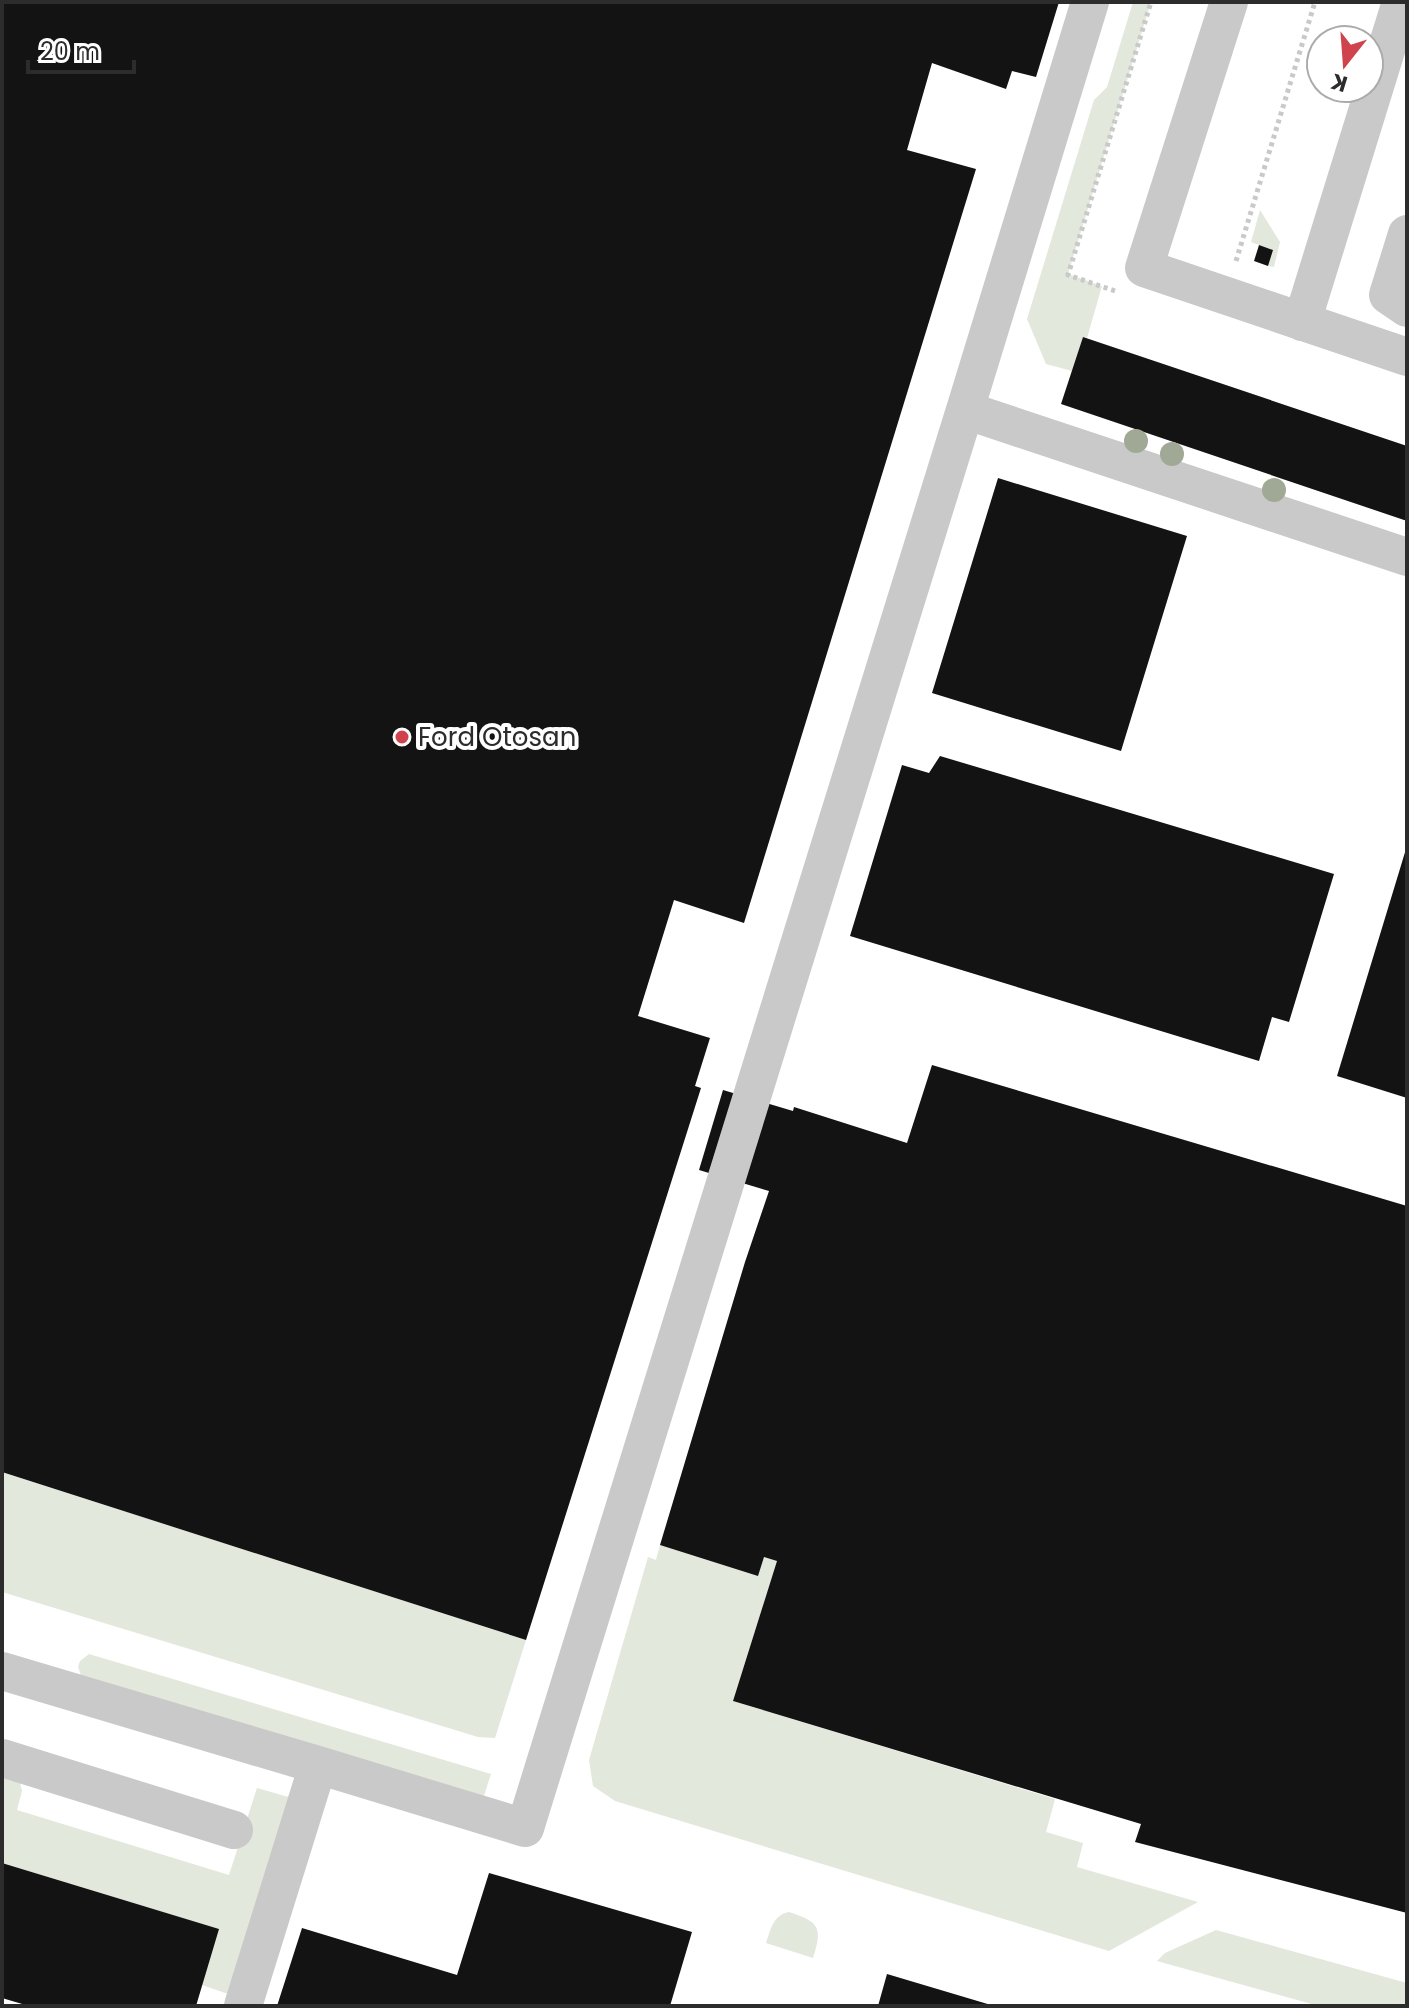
<svg xmlns="http://www.w3.org/2000/svg" width="1409" height="2008" font-family="Poppins,sans-serif">
<rect width="100%" height="100%" fill="#fff"/>
<!-- green -->
<path fill="#e2e8db" d="M1133,2H1151L1068,274L1102,286L1087,338L1083,337L1072,371L1046,364L1027,319L1094,100L1107,87Z
M1260,210L1280,242L1274,267L1268,266L1272,250L1251,242Z
M2,1472L526,1640L495,1738L478,1737L2,1592Z
M660,1545L764,1557L777,1561L733,1701L1055,1799L1046,1832L1083,1843L1077,1867L1198,1902L1109,1951L615,1801L593,1786L589,1760L648,1557L656,1560Z
M89,1654L491,1774L482,1802L82,1678L78,1667L80,1661Z
M2,1778L20,1783L22,1791L17,1810L229,1875L257,1788L292,1798L231,1995L202,1985L218,1929L2,1863Z
M789,1912C819,1922 823,1927 813,1958L766,1943C771,1929 773,1915 789,1912Z
M1216,1930L1407,1983V2006H1319L1157,1961L1165,1953Z"/>
<!-- building -->
<path fill="#131313" d="M2,2H1059L1036,77L1012,71L1006,89L932,63L907,150L976,169L744,923L674,900L638,1016L710,1038L695,1086L701,1088L526,1640L2,1472Z
M1259,245L1273,250L1268,266L1254,261Z
M1083,337L1407,446V521L1061,404Z
M998,478L1187,536L1121,751L932,693Z
M940,756L1334,874L1289,1022L1272,1017L1259,1061L850,936L902,765L929,773Z
M1406,849H1407V1098L1337,1076Z
M932,1065L1407,1206V1913L1135,1842L1141,1824L733,1701L777,1561L764,1557L758,1576L660,1545L745,1262L769,1191L699,1170L723,1090L793,1111L794,1107L907,1143Z
M2,1863L219,1929L196,2006H29L2,1998Z
M489,1873L692,1932L670,2006H277L302,1928L457,1975Z
M887,1974L991,2005L990,2006H878Z"/>
<g fill="none" stroke-linecap="round" stroke-linejoin="round">
<!-- path -->
<path stroke="#c9c9c9" stroke-width="5" stroke-dasharray="4 4" stroke-linecap="butt" d="M1236,261L1315,2
M1115,291L1068,275L1151,2"/>
<!-- minor -->
<path stroke="#c9c9c9" stroke-width="38" d="M1090,2L965,410L1407,557
M1229,2L1144,268L1407,357
M1407,234L1388,295L1407,308
M1302,322L1401,2
M2,1671L318,1765L243,2006
M2,1758L234,1830
M318,1765L525,1828L965,410"/>
</g>
<!-- trees -->
<g fill="#9fa995">
<circle cx="1136" cy="441" r="12"/>
<circle cx="1172" cy="454" r="12"/>
<circle cx="1274" cy="490" r="12"/>
</g>
<!-- markers -->
<circle fill="#cf434d" stroke="#fff" stroke-width="3" cx="402" cy="737" r="8"/>
<g text-anchor="middle" dominant-baseline="central" stroke-width="8" stroke-linejoin="round" paint-order="stroke">
<!-- poi labels -->
<g font-size="26" fill="#2c2c2c" stroke="#fff" text-anchor="start">
<text x="418" y="737">Ford Otosan</text>
</g>
</g>
<!-- border -->
<rect width="1409" height="2008" fill="none" stroke="#2c2c2c" stroke-width="8"/>
<!-- north arrow -->
<g transform="translate(1345 64) rotate(197)"><circle r="38" fill="#ffffff" stroke="#ababab" stroke-width="2"/>
<path d="M0-6L14 30L0 20L-14 30Z" fill="#cf434d"/>
<text y="-12" font-size="22" font-weight="bold" text-anchor="middle" fill="#2c2c2c">K</text>
</g>
<!-- scale -->
<path d="M28 60v12h106v-12" fill="none" stroke="#2c2c2c" stroke-width="4"/>
<text x="40" y="60" font-size="24" fill="#2c2c2c" stroke="#ffffff" stroke-width="6" paint-order="stroke">20 m</text>
</svg>
